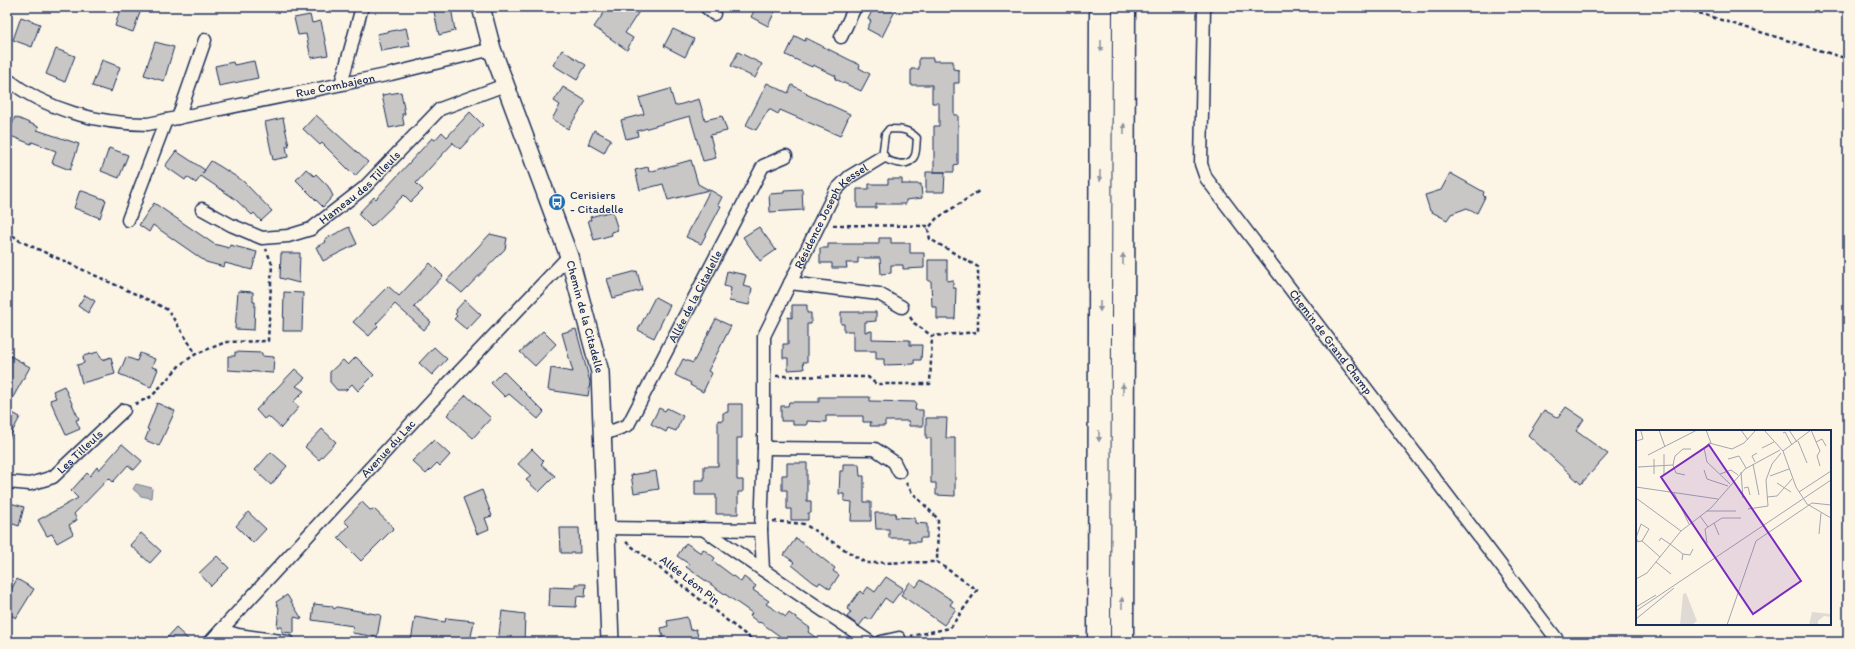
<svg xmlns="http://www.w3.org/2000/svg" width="1855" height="649" font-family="Itim,sans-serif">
<rect width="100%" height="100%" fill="#fcf5e5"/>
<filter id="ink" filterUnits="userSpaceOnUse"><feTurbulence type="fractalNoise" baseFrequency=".025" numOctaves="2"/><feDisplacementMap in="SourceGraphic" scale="8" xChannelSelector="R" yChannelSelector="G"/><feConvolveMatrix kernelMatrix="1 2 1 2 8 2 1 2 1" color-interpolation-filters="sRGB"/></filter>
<g filter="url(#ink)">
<!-- water -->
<path fill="#b2b4b8" stroke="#767f94" d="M136,484L152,488L151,498L141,496L133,489Z"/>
<!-- building -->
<path fill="#c8c7c6" stroke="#1b2f5e" d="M121,7H142L133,32L115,26Z
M433,7H451L455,31L439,35Z
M608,7H642L625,33L633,38L627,50L594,27Z
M756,7H777L768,26L751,17Z
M874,7H897L882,37L867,29L871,21L868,19Z
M310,15L312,23L321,21L328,55L311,58L306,34L298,35L294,18Z
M21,17L40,24L32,47L13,40Z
M406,28L410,46L381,51L377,34Z
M673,29L694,39L685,57L664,46Z
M795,36L805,41L806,38L860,65L859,68L870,74L861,91L835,79L836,76L813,65L812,67L786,55Z
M155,42L174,47L164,81L144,75Z
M56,49L75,56L65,82L46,74Z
M562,50L586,65L577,80L553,65Z
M738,52L762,64L755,78L731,66Z
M919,58H933V61H953V69L959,70V83H954V115H958V164L954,165V172H934V126H939V103H932V85H911V69H919Z
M102,60L120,67L111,92L92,86Z
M254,61L258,78L219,86L215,66L233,62L234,65Z
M767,83L788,93L792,85L807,93L806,94L850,114L840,136L780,110L778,114L769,109L756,130L746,125Z
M563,87L586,101L568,129L552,119L560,105L554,101Z
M670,89L675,106L699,99L705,120L722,116L727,131L710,135L716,158L703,161L690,116L637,131L638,136L626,139L621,120L644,114L639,98Z
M401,92L405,114H402L404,125L389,128L382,95Z
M470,112L483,125L460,149L452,142L453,143L416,183L423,190L411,202L404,195L371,227L358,214L374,197L376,199L432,138L435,140L442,132L447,137Z
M316,115L368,162L355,176L322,143L320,145L303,129Z
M15,117L39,127L37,130L79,144L70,170L52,163L56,151L32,142L31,144L8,135Z
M283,118L289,146H286L288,157L273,160L265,122Z
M594,130L611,139L604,153L588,144Z
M109,148L128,155L119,178L101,171Z
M176,151L205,170L202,174L211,161L221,167L243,181L272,211L261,221L254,213L252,215L235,199L201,176L196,183L187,177L185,180L165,166Z
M691,160L698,184L709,190L668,200L663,184L640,190L635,170L648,167L649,172Z
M306,169L314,176L316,174L328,186L333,196L323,207L296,180Z
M926,172H945L944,192H926Z
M1450,173L1484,192L1483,195L1485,197L1477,213L1467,208L1451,214L1447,220L1430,211L1425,195L1441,190Z
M888,179H902V184H921L922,198L906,200V204H876V208H857V189H869V184H888Z
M802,189L803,210L770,212L769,194L784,193V190Z
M80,190L106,200L100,218L74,208Z
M710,190L722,197L718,205L721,206L701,244L686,237Z
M154,203L214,244L229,248L230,245L257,252L252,270L225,263L224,267L206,262L153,225L149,232L139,225Z
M612,211L618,230L611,232L612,235L594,240L588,220H591L590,217Z
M349,227L357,244L323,261L316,247L326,242L325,239Z
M759,227L776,250L760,261L743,237Z
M490,234L507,238L505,249L462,293L447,280Z
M879,238H891V243H910V253H924V268L903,269V265H891V273L881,274L880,258H858V263H846L847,268H832V263H820V248H828V244H879Z
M281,253H300L299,283L280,278Z
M928,260H947V281L953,280V288H956L955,319H937V307H932L931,281H928Z
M430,263L443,276L414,307L431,322L424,330L395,304L376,324L378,326L369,336L353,322L388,286L399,296Z
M637,271L642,290L613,298L607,279Z
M727,271L746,275L743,286L752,288L749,305L729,301L731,288L724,286Z
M238,291L253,292V302H255L254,330L235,329Z
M284,292L303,293L302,331H283Z
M85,295L95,301L88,313L78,306Z
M655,297L670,305L654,338L638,330Z
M465,300L481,315L467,330L454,319L457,316L455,314L457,312L456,310Z
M792,305H807V313H811V324H807V362H803L804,369L788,370V358H783V344H788V317L792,318Z
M841,312H876V321L865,322V332L872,331V339L910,340V345H922L921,360H914V364L884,365V359H876V351H853V331H844V324H841Z
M716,319L731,326L708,371L712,373L703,392L690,385L691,383L675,375L683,359L693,363Z
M576,329L590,382L588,396L548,390L551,368L573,372L562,333Z
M543,331L556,344L535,366L520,352Z
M434,347L447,359L432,375L419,363Z
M98,352L102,360L111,357L115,374L82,383L77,365L84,363L83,356Z
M235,352L262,353V356L274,357L273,373L228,370V356H235Z
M140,353L155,359L152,367L158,369L151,387L119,374L126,357L137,361Z
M7,354L30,367L7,408Z
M356,357L374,375L358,391L352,384L346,390H337L330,382V372L343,360L348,365Z
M295,369L305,378L296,386L304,391L293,402L299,407L281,428L268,416L264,419L256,410Z
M503,371L544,412L538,419L509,394L505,397L491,383Z
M64,386L79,419L76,420L80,429L66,435L50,400L56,398L53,391Z
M466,395L491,418L473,438L447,415Z
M819,397H870V401L916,402L915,410H923V426H909V421H885V426H870L871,422H863V416H826V422L807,421V425H793V421H781V406H788L789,402H819Z
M157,403L175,411L159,446L145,440L149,430L147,429Z
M728,404H742V438H737V480H743V492H738V514H716V495H695V480H704V466H718V420L723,421V413L728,412Z
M1566,407L1584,419L1576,431L1608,454L1581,484L1528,435L1544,410L1558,418Z
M659,408L665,411L667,408L683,416L676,431L668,428L666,432L651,424Z
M7,410L20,417L7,442Z
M926,418H947L946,438H955V496L936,495V483H931V438H926Z
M322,429L336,442L319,460L305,447Z
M434,440L450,455L440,466L437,463L426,474L412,461Z
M122,444L142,461L134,470L128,465L113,482L109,478L74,514L77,520L69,525L73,534L57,543L52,534L47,536L38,520L78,498L71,491L87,473L90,476L97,467L99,470Z
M532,449L544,461L541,464L555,476L539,492L526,480L531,476L518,464Z
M271,452L287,466L271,485L255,470Z
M787,463H807V501H811V513H808V520H791V509H787V490H782V475H787Z
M843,464H859L860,476H864V502H871V521H851L852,502L844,501V494H839L840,471H843Z
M656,471L659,489L634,493L631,475Z
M482,490L492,516L485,518L489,529L477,534L463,498Z
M7,502L24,507L19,526L7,522Z
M362,502L370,510L374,509L394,528L361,561L338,538L349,526L344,521Z
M248,512L266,529L253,543L236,526Z
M875,513H896L895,517L915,518V523L927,524V538H920V542H909V538H889V529H876Z
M560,528H579L580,553H561Z
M141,533L161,551L150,563L130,545Z
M796,538L835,568L833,571L839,575L830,589L820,582L818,585L813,582L792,565L794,562L784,555Z
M686,543L701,553L703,549L715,558L713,561L741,582L744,577L756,586L753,590L769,601L766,604L786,617L789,613L810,628L808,632L822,642H788L760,622L759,623L750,616L752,613L686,567L689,564L677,556Z
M217,556L229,568L211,586L199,573Z
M886,577L903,588L892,603L885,598L870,620L866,617L859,626L847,617L851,612L847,609L860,591L863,594L868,587L875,592Z
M17,579L34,589L16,618L7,613V597Z
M921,580L953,601L950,605L956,609L944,625L901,595L910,582L916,587Z
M575,584H586L585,597L577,596L576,607L549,606L550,587L575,588Z
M287,595L302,619L294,617V633L282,632V627H277L279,608L276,602Z
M314,604L332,606L334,609L337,607L381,615L377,637L352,633L353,626L312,620Z
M502,611L525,614L524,642H498Z
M415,617L445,622L446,618L474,621L470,642L411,641Z
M687,617L690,630L696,629L699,640L693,642H660V638L663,637L661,628L668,626L667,621Z
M176,628L191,642H163Z"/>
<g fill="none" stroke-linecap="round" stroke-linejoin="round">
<!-- lane casing -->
<g stroke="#1b2f5e" stroke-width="9">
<path id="lane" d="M889,129C901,129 908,129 917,138C916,144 917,153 914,157C908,169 890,162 882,157L885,134Z"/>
</g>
<!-- street casing -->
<g stroke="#1b2f5e" stroke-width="15">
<g id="street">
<path d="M706,7L714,14"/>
<path id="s1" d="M1204,7L1201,164L1206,178L1559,642"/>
<path d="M841,37L855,7"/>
<path id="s2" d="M7,79C46,110 99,124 148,124L391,74L492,49"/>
<path d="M341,84L362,7"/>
<path d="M178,118L205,40"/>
<path id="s3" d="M202,209L231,225L262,238L288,236L311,229L364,188L440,109L505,85"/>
<path d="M128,220L166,120"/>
<path d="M790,283L879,294L902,307"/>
<path id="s4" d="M602,435L628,425L763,166L786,156"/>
<path d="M764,448L875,449L894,462L899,472"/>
<path id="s5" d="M7,482L30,484L53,477L124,410"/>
<path d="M606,528L761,530"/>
<path d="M703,529L763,570"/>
<path d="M221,630L238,635L288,642"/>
<path id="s6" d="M210,642L442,390L569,256"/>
<path id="s7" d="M870,642L763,570L761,530L764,448V336L836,190L849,177L882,157"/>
<path d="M881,642L899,638"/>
</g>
</g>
<!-- secondary casing -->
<g stroke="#1b2f5e" stroke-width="20">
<g id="secondary">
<path id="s8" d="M481,7L492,49L569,256L600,372L610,642"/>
</g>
</g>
<!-- highway casing -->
<g stroke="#1b2f5e" stroke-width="25">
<path id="highway" d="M1099,642L1101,7
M1122,642L1124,7"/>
</g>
<!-- path -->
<path stroke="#1b2f5e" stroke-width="2.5" stroke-dasharray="4 3" stroke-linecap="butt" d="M1679,7L1848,59
M833,225L931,226
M7,231L20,241L153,302L168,310L196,354
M910,317L914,323L932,336
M776,376L868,377L876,384H930L932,336L978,332V267L930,239L928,229L936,219L979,191
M135,404L152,396L181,364L196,354L226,342L268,341L272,264L266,249
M906,483L911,491L938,519L937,562L977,590L950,628L911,636
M773,521L804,524L866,563L937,562
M626,542L755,642"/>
<!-- lane -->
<use href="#lane" stroke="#fcf5e5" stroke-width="6"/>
<!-- street -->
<use href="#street" stroke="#fcf5e5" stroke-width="12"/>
<!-- secondary -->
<use href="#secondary" stroke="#fcf5e5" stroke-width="17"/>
<!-- highway -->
<use href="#highway" stroke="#fcf5e5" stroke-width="22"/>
</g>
<!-- one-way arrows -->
<defs><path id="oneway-solid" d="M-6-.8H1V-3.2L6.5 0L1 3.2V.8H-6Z"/></defs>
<g fill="#8c92a2">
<use href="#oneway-solid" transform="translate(1101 46) rotate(90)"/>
<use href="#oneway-solid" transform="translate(1124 129) rotate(-90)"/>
<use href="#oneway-solid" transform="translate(1100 176) rotate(90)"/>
<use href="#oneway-solid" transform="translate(1123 259) rotate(-90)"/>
<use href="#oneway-solid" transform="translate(1100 306) rotate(90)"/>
<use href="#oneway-solid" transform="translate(1123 389) rotate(-90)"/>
<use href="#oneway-solid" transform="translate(1099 436) rotate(90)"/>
<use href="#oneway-solid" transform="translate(1122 603) rotate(-90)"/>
</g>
</g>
<!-- icons -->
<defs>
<g id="bus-disc" transform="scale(0.9)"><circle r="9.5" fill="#1f6fb2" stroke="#fcf5e5"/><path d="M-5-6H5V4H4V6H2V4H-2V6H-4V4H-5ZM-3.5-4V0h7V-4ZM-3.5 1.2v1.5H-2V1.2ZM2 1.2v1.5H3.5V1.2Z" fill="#fff"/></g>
</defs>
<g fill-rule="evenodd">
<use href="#bus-disc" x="557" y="202"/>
</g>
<g text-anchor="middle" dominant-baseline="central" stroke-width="3" stroke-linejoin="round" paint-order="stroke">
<!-- street labels -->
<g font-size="12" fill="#1b2f5e" stroke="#fcf5e5">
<text stroke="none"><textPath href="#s2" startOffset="342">Rue Combajeon</textPath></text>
<text stroke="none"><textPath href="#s3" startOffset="181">Hameau des Tilleuls</textPath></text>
<text stroke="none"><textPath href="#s7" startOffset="502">Résidence Joseph Kessel</textPath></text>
<text stroke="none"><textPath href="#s4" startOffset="173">Allée de la Citadelle</textPath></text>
<text stroke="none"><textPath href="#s8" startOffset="327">Chemin de la Citadelle</textPath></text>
<text stroke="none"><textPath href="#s1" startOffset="378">Chemin de Grand Champ</textPath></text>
<text stroke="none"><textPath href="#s6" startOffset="263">Avenue du Lac</textPath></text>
<text stroke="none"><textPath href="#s5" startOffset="84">Les Tilleuls</textPath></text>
<text transform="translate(690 580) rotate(38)">Allée Léon Pin</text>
</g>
<!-- poi labels -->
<g font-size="12" fill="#1b2f5e" stroke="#fcf5e5" text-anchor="start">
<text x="570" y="195">Cerisiers<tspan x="570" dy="14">- Citadelle</tspan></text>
</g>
</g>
<!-- overview -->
<g transform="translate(1636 430)">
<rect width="195" height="195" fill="#fcf5e5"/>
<path d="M50,163L61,191L56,195H44L47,164ZM176,182L195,184V187L188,186L182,191V195H173Z" fill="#dfdbd4"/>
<path fill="none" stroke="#a2a6af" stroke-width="1" d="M23,0L29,17M70,0L75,13M105,0L112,10M128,0L147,21M153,0L161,12M147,3L149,2L156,15M0,11L7,9L5,1M162,11L171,33M180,12L186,9L190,16M126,18L138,12M147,21L160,57L171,74L195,88M147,21L175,0L184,21L181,26L184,36M12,25L61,0M18,29V44M92,29L103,26L110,38M119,32L116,26L121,23M117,34L123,65M37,35L39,26L47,19H55M2,37L37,35L40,43L49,45M68,40L71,49L92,56M105,42L107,68M84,44L95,40L102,45M28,45V24M134,46L153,39M141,53L155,62M94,54L71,32L68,18L73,13L96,19L108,13L120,0M0,57L82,69M108,58L112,57L114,65M163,62L195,41M38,63L53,94M131,67L141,66L156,49M0,68L45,101M112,79L132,76L130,50L136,34L145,23M71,81H100M64,86L72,97M78,93L83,105M183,104L185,83M2,111L0,108L5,94L13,99L6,111M23,111L25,108L34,114M0,112L6,111L24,127M71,113L69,99L72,97L86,88H105M34,114L47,124L46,130M47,124L54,125L57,119M20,132L35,144M0,149L11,143L45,101L75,78L109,39L144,20M0,177L20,165M0,181L195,50M0,189L38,158M91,195L120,111L176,73L195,75"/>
<path fill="#7b2cbf" fill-opacity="0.15" stroke="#7b2cbf" stroke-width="2" d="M73,15L165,151L117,184L25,47Z"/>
<rect width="195" height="195" fill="none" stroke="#1b2f5e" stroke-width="2"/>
</g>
<!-- margin -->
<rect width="1855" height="649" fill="none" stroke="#fcf5e5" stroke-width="24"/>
<rect x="12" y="12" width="1831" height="625" fill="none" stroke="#1b2f5e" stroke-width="1.5" filter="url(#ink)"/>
</svg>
